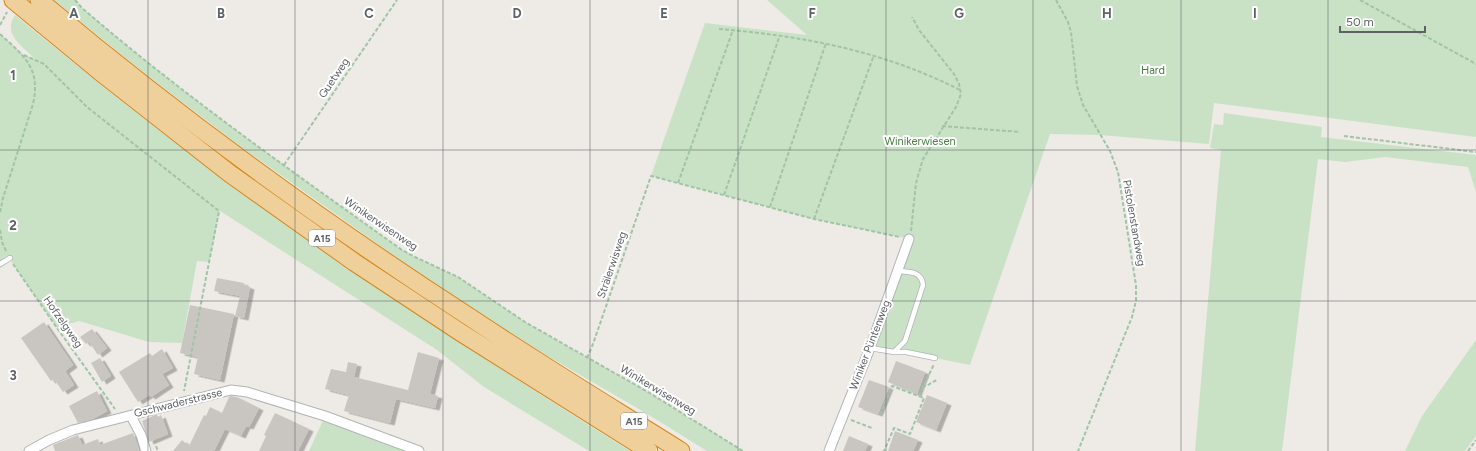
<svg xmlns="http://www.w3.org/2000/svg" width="1476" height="451" font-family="Figtree,sans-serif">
<defs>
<filter id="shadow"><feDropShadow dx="4.5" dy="2.5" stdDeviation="0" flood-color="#0004"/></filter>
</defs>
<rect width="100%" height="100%" fill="#eeebe6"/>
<!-- green -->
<path fill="#c9e2c5" d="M54,0H75L82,8C184,96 293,172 402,250L415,257L458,277L525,322L648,392L743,451H707L649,415L515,337L403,262L240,146L148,76Z
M767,0H1476V137L1214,103L1209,144L1100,135L1050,134L970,365L906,352L870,348L909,239L814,219L651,176L705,23L807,35Z
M15,15C71,61 128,107 187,152C329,259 479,356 630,451H589L484,387L437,350L220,211L209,262L197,261L182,343L149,342L79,321L57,328L11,261L0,268V34L24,55L35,59C23,46 2,35 15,15Z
M1224,113L1322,127L1321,137L1476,155V192L1468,167L1385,157L1345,162L1318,159L1282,451H1195L1221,150L1210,148L1214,124L1223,125Z
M1476,340V436L1465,451H1405L1422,416Z
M325,416L419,451H309Z"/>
<!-- building -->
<path fill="#c9c6c2" filter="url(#shadow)" d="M217,278L244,283V285L250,287L244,318L235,316L240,296L214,291Z
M190,305L234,314L220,380L194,374L198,357L180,353Z
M44,322L73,365L65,371L74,385L63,392L54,379L51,381L21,338Z
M92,329L107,348L98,355L89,342L86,344L80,337Z
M162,349L173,368L162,374L169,385L151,397L149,395L138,402L119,372L150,353L152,356Z
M418,352L439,358L430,394L438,396L435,408L396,399L390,423L344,411L349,395L325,389L331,369L346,372L348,362L357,364L354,377L408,390Z
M100,358L111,376L102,382L91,363Z
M896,361L925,372L917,394L888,382Z
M869,380L889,387L878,414L858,407Z
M97,391L107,411L93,419L78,423L69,406Z
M927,395L947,403L936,430L916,422Z
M231,396L237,397L259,408L249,427L246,426L241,436L225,429L214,451H173L182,440L189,446L204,415L206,416L210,407L222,413L229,397Z
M275,413L309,429L298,451H259L266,436L264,435Z
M155,415H157L158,417L161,415L168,434L149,442L142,421Z
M895,431L918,440L913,451H888Z
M133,433L140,451H55L53,445L78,435L82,445L98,439L100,445Z
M849,436L868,444L865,451H843Z"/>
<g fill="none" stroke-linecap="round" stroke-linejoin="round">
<!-- service casing -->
<g stroke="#b1b3b6" stroke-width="6">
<path id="service" d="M0,264L10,258
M870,348L894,352H906L935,358
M894,352L905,341L923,285C922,271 908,272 898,271"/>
</g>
<!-- minor casing -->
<g stroke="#b1b3b6" stroke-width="11">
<path id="minor" d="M131,416L141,435L146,451
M29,451L49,440L73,430L231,390L247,392L325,416L419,451
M829,451L870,348L909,239"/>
</g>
<!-- motorway casing -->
<g stroke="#d6861d" stroke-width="19">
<path id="motorway" d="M13,0L99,71L229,173L354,262L460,332L649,451
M39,0C176,115 321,221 471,318C540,364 611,407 681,451"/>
</g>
<!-- path -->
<path stroke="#a1c4a7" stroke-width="2" stroke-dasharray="4 2" stroke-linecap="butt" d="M75,0L82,8C184,96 293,172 402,250L415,257L458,277L525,322L648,392L743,451
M1056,0L1068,22L1071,32L1077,86L1083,105L1110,151L1118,172L1136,285V301L1132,317L1078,451
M1360,0L1476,64
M0,25L7,12
M719,29C804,36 883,51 960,90
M0,34C24,56 41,68 33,104L3,198L0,213
M24,55L44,64L87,107L219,211L184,391
M942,126L1020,132
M1344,136L1476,152
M284,165L397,0
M678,183L733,30
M724,195L780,35
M770,207L826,43
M814,219L874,55
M0,230L2,242L6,251
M911,231L916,183L923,159L956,107L961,94L959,84L954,74L919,30L912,17
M13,264L57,328L115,409
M587,358L593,344L651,176L814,219L900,237
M922,387L928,385L938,379
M919,396L934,364
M880,415L892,386L924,398L910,434L894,428L884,451
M851,420L872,428
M156,446L158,451
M1468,451L1476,440"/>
<!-- service -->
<use href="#service" stroke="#fff" stroke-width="4.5"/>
<!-- minor -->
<use href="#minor" stroke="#fff" stroke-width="9"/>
<!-- motorway -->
<use href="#motorway" stroke="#f0d09a" stroke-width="17"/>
</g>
<!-- grid -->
<path fill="none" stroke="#5d6164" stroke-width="1" stroke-opacity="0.55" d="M148,0V451M295,0V451M443,0V451M590,0V451M738,0V451M886,0V451M1033,0V451M1181,0V451M1328,0V451M0,150H1476M0,301H1476"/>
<g text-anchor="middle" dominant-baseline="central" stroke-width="4" stroke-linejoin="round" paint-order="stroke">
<!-- shield labels -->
<g fill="#fff" stroke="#8e9092" stroke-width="1">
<rect x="309" y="230" width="26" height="16" rx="3"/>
<rect x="621" y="413" width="26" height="16" rx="3"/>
</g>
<g font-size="10" font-weight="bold" fill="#5d6164">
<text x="322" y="238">A15</text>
<text x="634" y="421">A15</text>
</g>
<!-- park labels -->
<g font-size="11" fill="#458040" stroke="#fff">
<text x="1153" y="70">Hard</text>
<text x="920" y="141">Winikerwiesen</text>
</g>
<!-- street labels -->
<g font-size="11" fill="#5d6164" stroke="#fff">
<text transform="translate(334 78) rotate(-56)">Guetweg</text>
<text transform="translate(1134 223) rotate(80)">Pistolenstandweg</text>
<text transform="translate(381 224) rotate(34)">Winikerwisenweg</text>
<text transform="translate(612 265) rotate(-71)">Strälerwisweg</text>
<text transform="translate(63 322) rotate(55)">Hofzelgweg</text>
<text transform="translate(870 345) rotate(-69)">Winiker Püntenweg</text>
<text transform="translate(658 390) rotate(31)">Winikerwisenweg</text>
<text transform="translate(178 403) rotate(-14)">Gschwaderstrasse</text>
</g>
</g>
<g font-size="13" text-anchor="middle" font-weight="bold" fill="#5d6164" stroke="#fff" stroke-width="4" stroke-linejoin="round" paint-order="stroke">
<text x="74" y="18">A</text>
<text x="221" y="18">B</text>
<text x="369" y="18">C</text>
<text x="517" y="18">D</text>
<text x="664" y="18">E</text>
<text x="812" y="18">F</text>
<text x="959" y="18">G</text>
<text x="1107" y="18">H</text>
<text x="1255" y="18">I</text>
<text x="13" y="80">1</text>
<text x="13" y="230">2</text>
<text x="13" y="380">3</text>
</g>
<!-- scale -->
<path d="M1340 26v6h85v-6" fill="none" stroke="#5d6164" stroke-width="2"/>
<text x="1346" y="26" font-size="12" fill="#5d6164" stroke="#ffffff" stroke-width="3" paint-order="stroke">50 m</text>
</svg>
